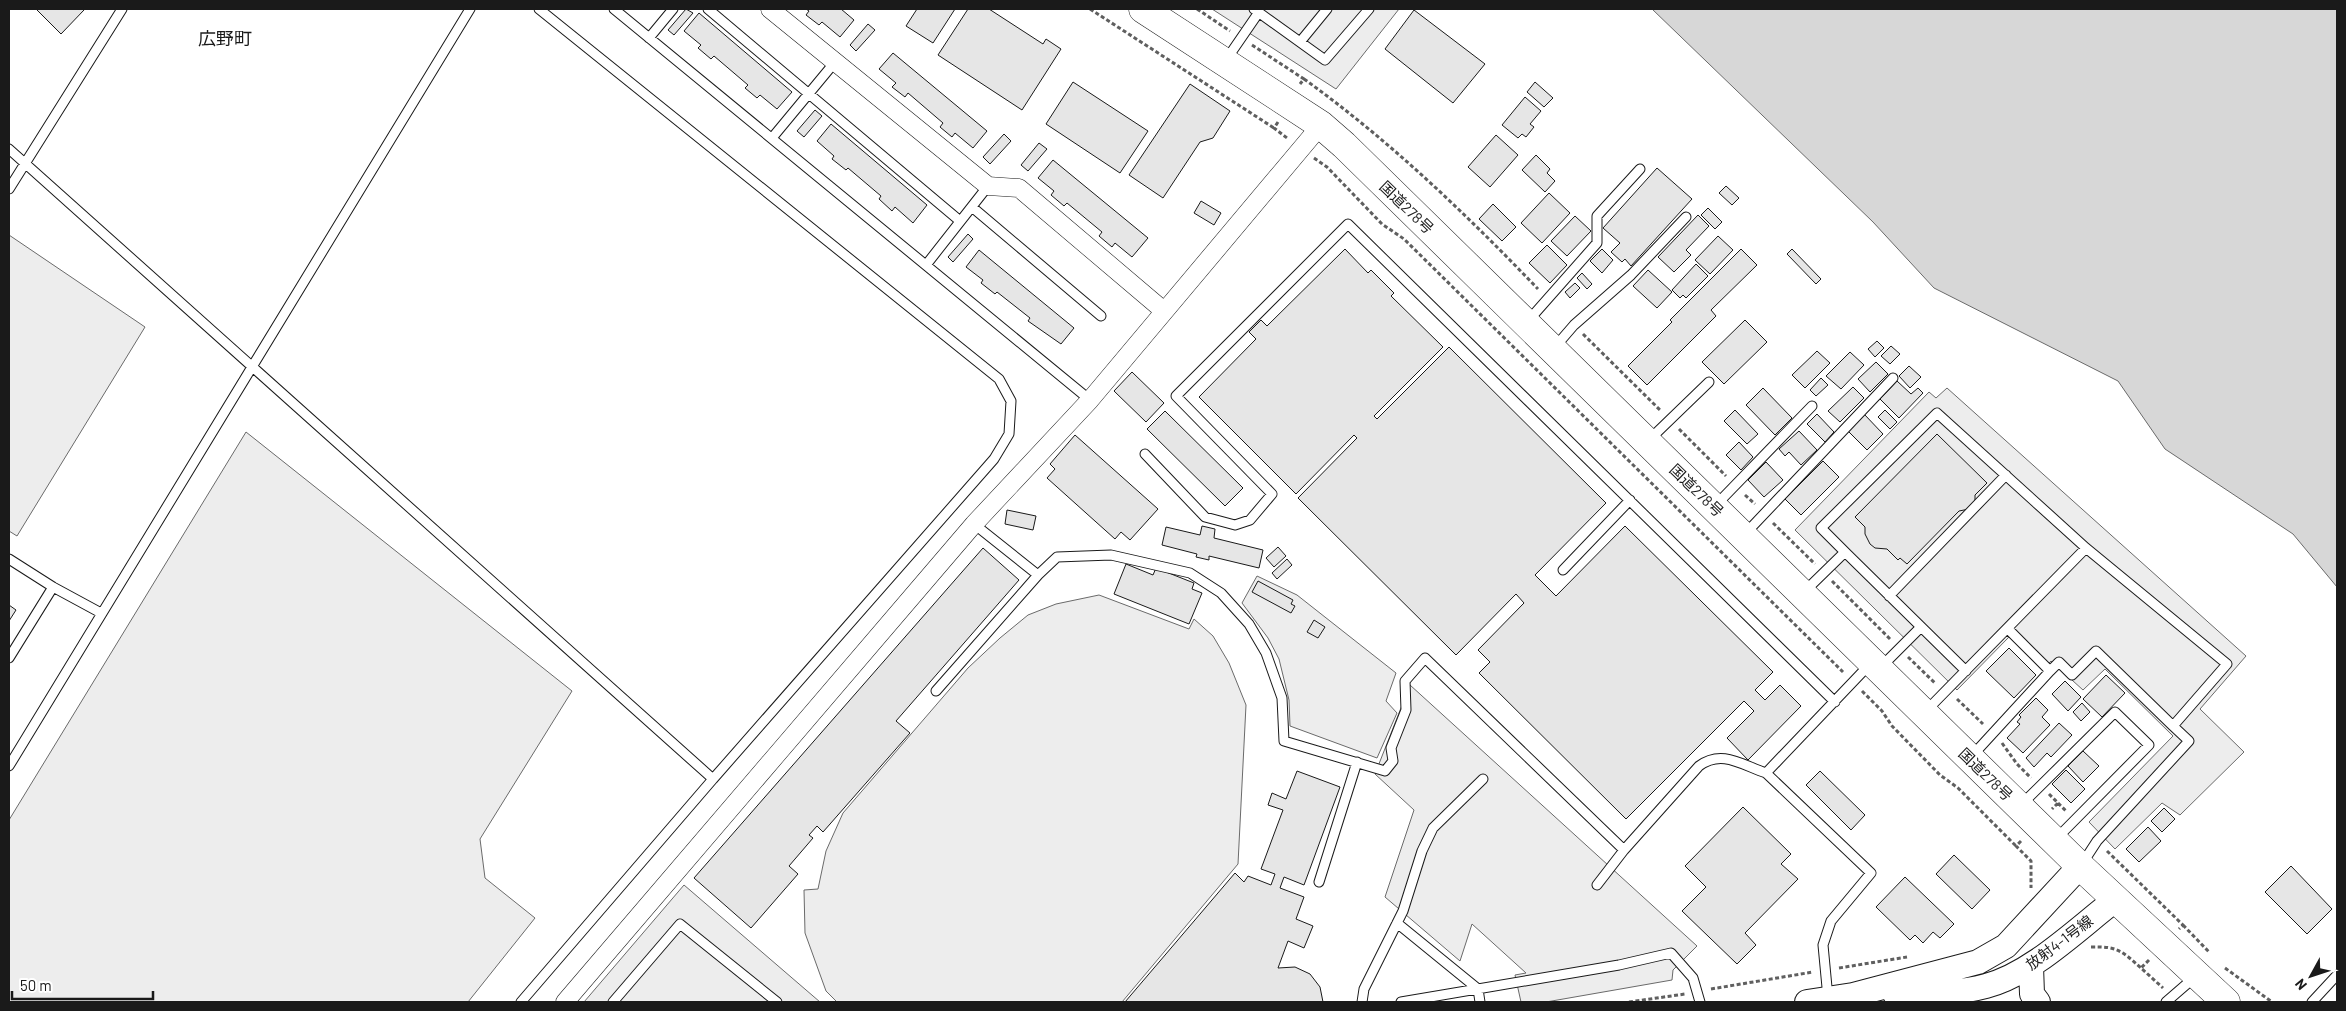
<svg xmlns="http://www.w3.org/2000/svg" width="2346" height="1011" font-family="Barlow,'Noto Sans JP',sans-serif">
<rect width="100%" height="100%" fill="#fff"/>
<!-- built -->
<path fill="#ededed" stroke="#6a6a6a" d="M1212,9H1399L1336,89Z
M9,235L145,327L17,536L9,531Z
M1947,388L2246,656L2200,709L2244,752L2180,815L2162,803L2115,849L2089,822L2173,736L2105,669L2083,690L2051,661L2043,669L2009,637L1957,690L1795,530L1929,392L1936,398Z
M246,432L572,691L480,839L485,878L535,918L468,1002H9V820Z
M1257,576L1297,595L1396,673L1386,701L1397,713L1377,758L1290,726L1289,700L1279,659L1268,638L1242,603Z
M1099,595L1189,629L1194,619L1213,636L1229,663L1246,705L1238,864L1122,1002H837L826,991L805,933L804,890L818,889L826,851L843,813L968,668L1000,638L1028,615L1056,604Z
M1410,685L1697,946L1673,970L1672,980L1546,1002H1521L1515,975L1526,973L1472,924L1460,961L1385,897L1414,810L1375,774Z
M684,885L820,1002H584Z"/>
<!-- water -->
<path fill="#d7d7d7" stroke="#6a6a6a" d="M1652,9H2337V587L2293,534L2165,449L2118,381L1934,288L1873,222Z"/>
<!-- building -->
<path fill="#e6e6e6" stroke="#1a1a1a" d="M36,9H82L84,10L61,34Z
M686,9L693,13L674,35L668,30Z
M806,9H841L854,20L840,37L822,22L819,25L806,15L809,11Z
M917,9H955L933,43L906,26Z
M968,9H989L1043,44L1046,39L1061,49L1022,110L938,55Z
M1414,10L1485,64L1453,103L1385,49Z
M699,13L792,92L777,109L760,95L757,98L745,88L748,85L714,56L711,59L698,48L701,45L684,31Z
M868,24L875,30L856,51L850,45Z
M893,53L987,131L973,148L955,133L952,137L940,127L943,123L908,93L905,97L892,87L896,83L879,69Z
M1073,82L1148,131L1120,173L1046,124Z
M1535,82L1553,98L1544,107L1527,92Z
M1190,84L1230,111L1213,138L1200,142L1163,198L1129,175Z
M1525,97L1541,111L1530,124L1534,127L1526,137L1522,134L1518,138L1502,125Z
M815,110L822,116L804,137L797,131Z
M831,124L927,205L913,223L895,207L892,211L879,199L881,196L848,168L846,170L832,159L834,156L817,141Z
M1004,134L1011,141L990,164L983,157Z
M1496,135L1518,155L1490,187L1468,167Z
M1039,143L1047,149L1028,171L1021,165Z
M1536,155L1550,169L1547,173L1555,181L1545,192L1522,170Z
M1053,160L1148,238L1132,257L1115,243L1112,247L1099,236L1102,232L1067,203L1064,206L1051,195L1054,191L1038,178Z
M1657,168L1692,199L1631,266L1625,259L1622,262L1611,252L1620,243L1603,228Z
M1726,186L1739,198L1732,205L1719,193Z
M1549,193L1570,213L1542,243L1521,223Z
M1201,201L1221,213L1214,225L1194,213Z
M1493,204L1516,227L1502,241L1479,219Z
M1708,208L1722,222L1715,229L1701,215Z
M1698,215L1709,226L1686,250L1691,255L1674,272L1658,257Z
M1575,216L1591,231L1567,256L1551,241Z
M968,234L973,239L953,262L948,257Z
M1718,236L1733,250L1710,274L1695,260Z
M1547,245L1567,265L1550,283L1529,263Z
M1345,249L1368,273L1371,270L1394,293L1391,296L1443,347L1374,416L1377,419L1449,347L1606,503L1535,575L1556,596L1625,526L1773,672L1755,690L1765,700L1780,685L1801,706L1748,760L1727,738L1754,711L1744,701L1626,819L1479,673L1490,662L1478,650L1524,603L1516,594L1456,655L1298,498L1357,438L1354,435L1296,494L1199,397L1256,339L1249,332L1261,320L1267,326Z
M1602,249L1613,260L1602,273L1590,261Z
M1741,249L1757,265L1711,310L1716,316L1647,385L1628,366L1672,322L1670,320Z
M1792,249L1821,279L1816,284L1787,254Z
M979,250L1074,328L1061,344L1028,321L1030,318L997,292L995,294L981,283L983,280L966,267Z
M1696,264L1708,276L1686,298L1683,295L1680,298L1672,290Z
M1648,270L1672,292L1657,308L1633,286Z
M1582,273L1592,284L1587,289L1577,278Z
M1575,283L1580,288L1570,298L1565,292Z
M1745,320L1767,342L1724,384L1702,362Z
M1877,341L1884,348L1875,357L1868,349Z
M1891,346L1900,354L1890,364L1881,356Z
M1817,351L1830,363L1805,388L1792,375Z
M1850,352L1864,365L1841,389L1826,376Z
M1876,362L1888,374L1870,392L1858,379Z
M1909,366L1921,377L1910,388L1899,376Z
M1132,372L1164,403L1146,422L1114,391Z
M1821,378L1828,385L1816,396L1810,390Z
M1897,381L1911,394L1918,388L1923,393L1899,418L1880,399Z
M1853,387L1864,398L1840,422L1828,411Z
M1763,388L1792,418L1775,435L1746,405Z
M1735,410L1758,434L1747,444L1724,421Z
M1885,410L1897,422L1890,429L1878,417Z
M1165,411L1243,488L1225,506L1147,429Z
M1817,414L1834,432L1825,442L1807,424Z
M1864,414L1883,434L1867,450L1847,430Z
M1799,431L1817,450L1801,465L1789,452L1785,456L1779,449Z
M1937,434L1987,483L1975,495V500L1969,509L1959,511L1907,564L1900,558L1898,560L1887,549L1875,548L1870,544L1865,534V527L1855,517Z
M1075,435L1158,509L1130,540L1121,532L1115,539L1047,478L1055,469L1050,464Z
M1739,442L1753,457L1741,470L1726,455Z
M1823,461L1839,477L1801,515L1785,499Z
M1766,462L1783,480L1764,497L1748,480Z
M1007,510L1036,516L1033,530L1005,524Z
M1202,526L1215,529L1214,538L1263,550L1259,568L1209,556V560L1196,557L1197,554L1162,545L1166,527L1200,535Z
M1278,547L1286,556L1274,567L1266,558Z
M983,548L1019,580L896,721L910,733L823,832L817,826L809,835L813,838L789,866L798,874L751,928L694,878Z
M1287,559L1292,565L1277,579L1272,573Z
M1126,564L1153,575L1156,568L1194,583L1192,589L1202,593L1189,624L1114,594Z
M1258,581L1293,600L1291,604L1295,606L1291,613L1252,592Z
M9,605L16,610L9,621Z
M1314,620L1325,627L1318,638L1307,632Z
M2009,648L2036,675L2014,698L1986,671Z
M2106,675L2125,693L2102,717L2083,699Z
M2065,681L2081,697L2068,711L2052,694Z
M2036,698L2048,710L2042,717L2050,725L2023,753L2007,738L2020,724L2017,722L2021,717L2019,715Z
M2082,703L2090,712L2081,721L2073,712Z
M2059,723L2072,735L2051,757L2047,753L2034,767L2026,758Z
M2083,751L2099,766L2083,782L2068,766Z
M2066,770L2085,789L2071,803L2052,784Z
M1297,771L1340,787L1304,885L1284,877L1280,888L1304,897L1296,919L1313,926L1304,948L1288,941L1278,968L1295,967L1310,974L1320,987L1323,1002H1125L1235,873L1244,882L1248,876L1271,885L1275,874L1261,869L1283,810L1268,805L1272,793L1286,799Z
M1820,771L1865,815L1851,830L1806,785Z
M1743,807L1791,854L1781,864L1798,879L1745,933L1756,945L1737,964L1682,911L1706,887L1685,866Z
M2164,808L2175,819L2162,832L2151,821Z
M2148,827L2161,841L2139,862L2126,849Z
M1954,855L1990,890L1972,909L1936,874Z
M2291,866L2332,909L2307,934L2265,892Z
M1905,877L1954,924L1940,938L1933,932L1923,943L1915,935L1910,940L1876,907Z"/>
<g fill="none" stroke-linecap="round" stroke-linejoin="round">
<!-- lane casing -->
<g stroke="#1a1a1a" stroke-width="11">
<path id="lane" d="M539,9L999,379L1011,401L1009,434L994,459L713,779
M614,9L1090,400
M708,9L960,221
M1254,9L1325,60L1369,9
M649,38L673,9
M1300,42L1327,9
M1226,60L1259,12
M772,138L835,62
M9,149L713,779L521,1002
M9,189L122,9
M972,207L1101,316
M926,265L988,186
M1528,321L1597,243V216L1640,169
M1555,347L1574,325L1631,275L1686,217
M1649,440L1709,382
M1145,454L1205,517L1235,525L1250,520L1272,494L1176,396L1348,224L1835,702
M1715,506L1812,406
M974,524L1038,575
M1745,534L1893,378
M1845,552L1821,528L1937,413L2086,548L2227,664L2173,726L2189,741L2097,841L2082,864
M9,559L53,587L101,613
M1563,570L1630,500
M1804,592L1845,552L1966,671
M1889,596L2006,475
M2008,629L2050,671L2059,662L2072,675L2096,651L2173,726
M9,658L53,587
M1881,667L1921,627
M936,691L1038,575L1057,557L1111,555L1190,573L1221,593L1249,624L1266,653L1282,698L1284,741L1385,771L1393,761L1391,748L1406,710L1405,681L1425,658L1624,850L1699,766C1722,749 1742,765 1766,773
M1926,711L2086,548
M1971,757L2050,671
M9,766L470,9
M2021,805L2115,712L2149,745L2056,839
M1319,882L1357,762
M1597,885L1624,850
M1397,923L1478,989L1480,1002
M1828,998L1823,945L1831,921L1871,873L1766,773L1870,664
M613,1002L680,924L777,1002
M1362,1002L1364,989L1403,911L1422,851L1433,828L1483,779
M1401,1002L1619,965L1671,953L1693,978L1700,1002
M2166,1002L2196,976
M2312,1002L2337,975"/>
</g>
<!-- street casing -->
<g stroke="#1a1a1a" stroke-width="19">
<path id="street" d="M770,9L988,186L1019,188L1164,311
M565,1002L974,524L1090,400L1321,125"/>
</g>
<!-- secondary casing -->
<g stroke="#1a1a1a" stroke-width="26">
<path id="secondary" d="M2031,966L2032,994L2038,1002
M1895,994C1925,993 1956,994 1986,986C2032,974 2077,929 2115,900
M1807,1002L1853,995L1978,962L2006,946L2080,866"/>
</g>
<!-- highway casing -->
<g stroke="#1a1a1a" stroke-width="29">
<path id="highway" d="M1143,9L1321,125L1344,145L2080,866L2226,1002"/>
</g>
<!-- path -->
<path stroke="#5f5f5f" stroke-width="3" stroke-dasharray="4 2.5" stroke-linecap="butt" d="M1090,9L1274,128
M1197,9L1230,31
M1252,45L1304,79L1300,84
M1304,79C1389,140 1466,214 1538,289
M1278,122L1274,128L1287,138
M1314,158L1327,167L1382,224L1404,239L1843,672
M1583,334L1661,411
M1679,429L1726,476
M1745,495L1755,504
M1773,523L1815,564
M1832,581L1891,640
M1908,657L1936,684
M1862,691L1882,711L1892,726L1940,775L1958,788L2016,846
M1957,699L1983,724
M2002,743L2017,764L2031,778
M2049,794L2058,803L2052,809
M2058,803L2066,811
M2021,841L2016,846L2031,861V888
M2107,851L2183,925L2179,929
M2183,925L2210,953
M2091,947C2117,946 2122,951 2141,968
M2149,960L2141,968L2163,988
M1839,968L1907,957
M2225,968L2272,1002
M1711,989L1813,972
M1629,1002L1685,994"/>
<!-- lane -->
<use href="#lane" stroke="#fff" stroke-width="9"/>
<!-- street -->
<use href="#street" stroke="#fff" stroke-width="18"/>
<!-- secondary -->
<use href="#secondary" stroke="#fff" stroke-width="24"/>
<!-- highway -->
<use href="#highway" stroke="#fff" stroke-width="28"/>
</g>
<g text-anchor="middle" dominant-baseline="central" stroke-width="4" stroke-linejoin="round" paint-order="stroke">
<!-- street labels -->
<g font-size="15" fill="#1a1a1a" stroke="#fff">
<text transform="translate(1407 207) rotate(44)">国道278号</text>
<text transform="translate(1697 490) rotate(44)">国道278号</text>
<text transform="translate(1986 774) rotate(44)">国道278号</text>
<text transform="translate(2059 942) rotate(-37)">放射4-1号線</text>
</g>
<!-- quarter labels -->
<g font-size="18" fill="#1a1a1a" stroke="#fff">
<text x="225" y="38">広野町</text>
</g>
</g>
<!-- border -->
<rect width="2346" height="1011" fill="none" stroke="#1a1a1a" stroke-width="20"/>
<!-- north arrow -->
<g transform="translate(2311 976) rotate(230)" stroke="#ffffff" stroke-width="4" paint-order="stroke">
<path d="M0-4L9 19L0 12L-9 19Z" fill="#1a1a1a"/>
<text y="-8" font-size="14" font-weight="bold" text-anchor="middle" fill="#1a1a1a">N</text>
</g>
<!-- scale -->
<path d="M12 991v8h141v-8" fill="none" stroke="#1a1a1a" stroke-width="2.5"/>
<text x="20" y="991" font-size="15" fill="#1a1a1a" stroke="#ffffff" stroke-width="4" paint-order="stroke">50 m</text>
</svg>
